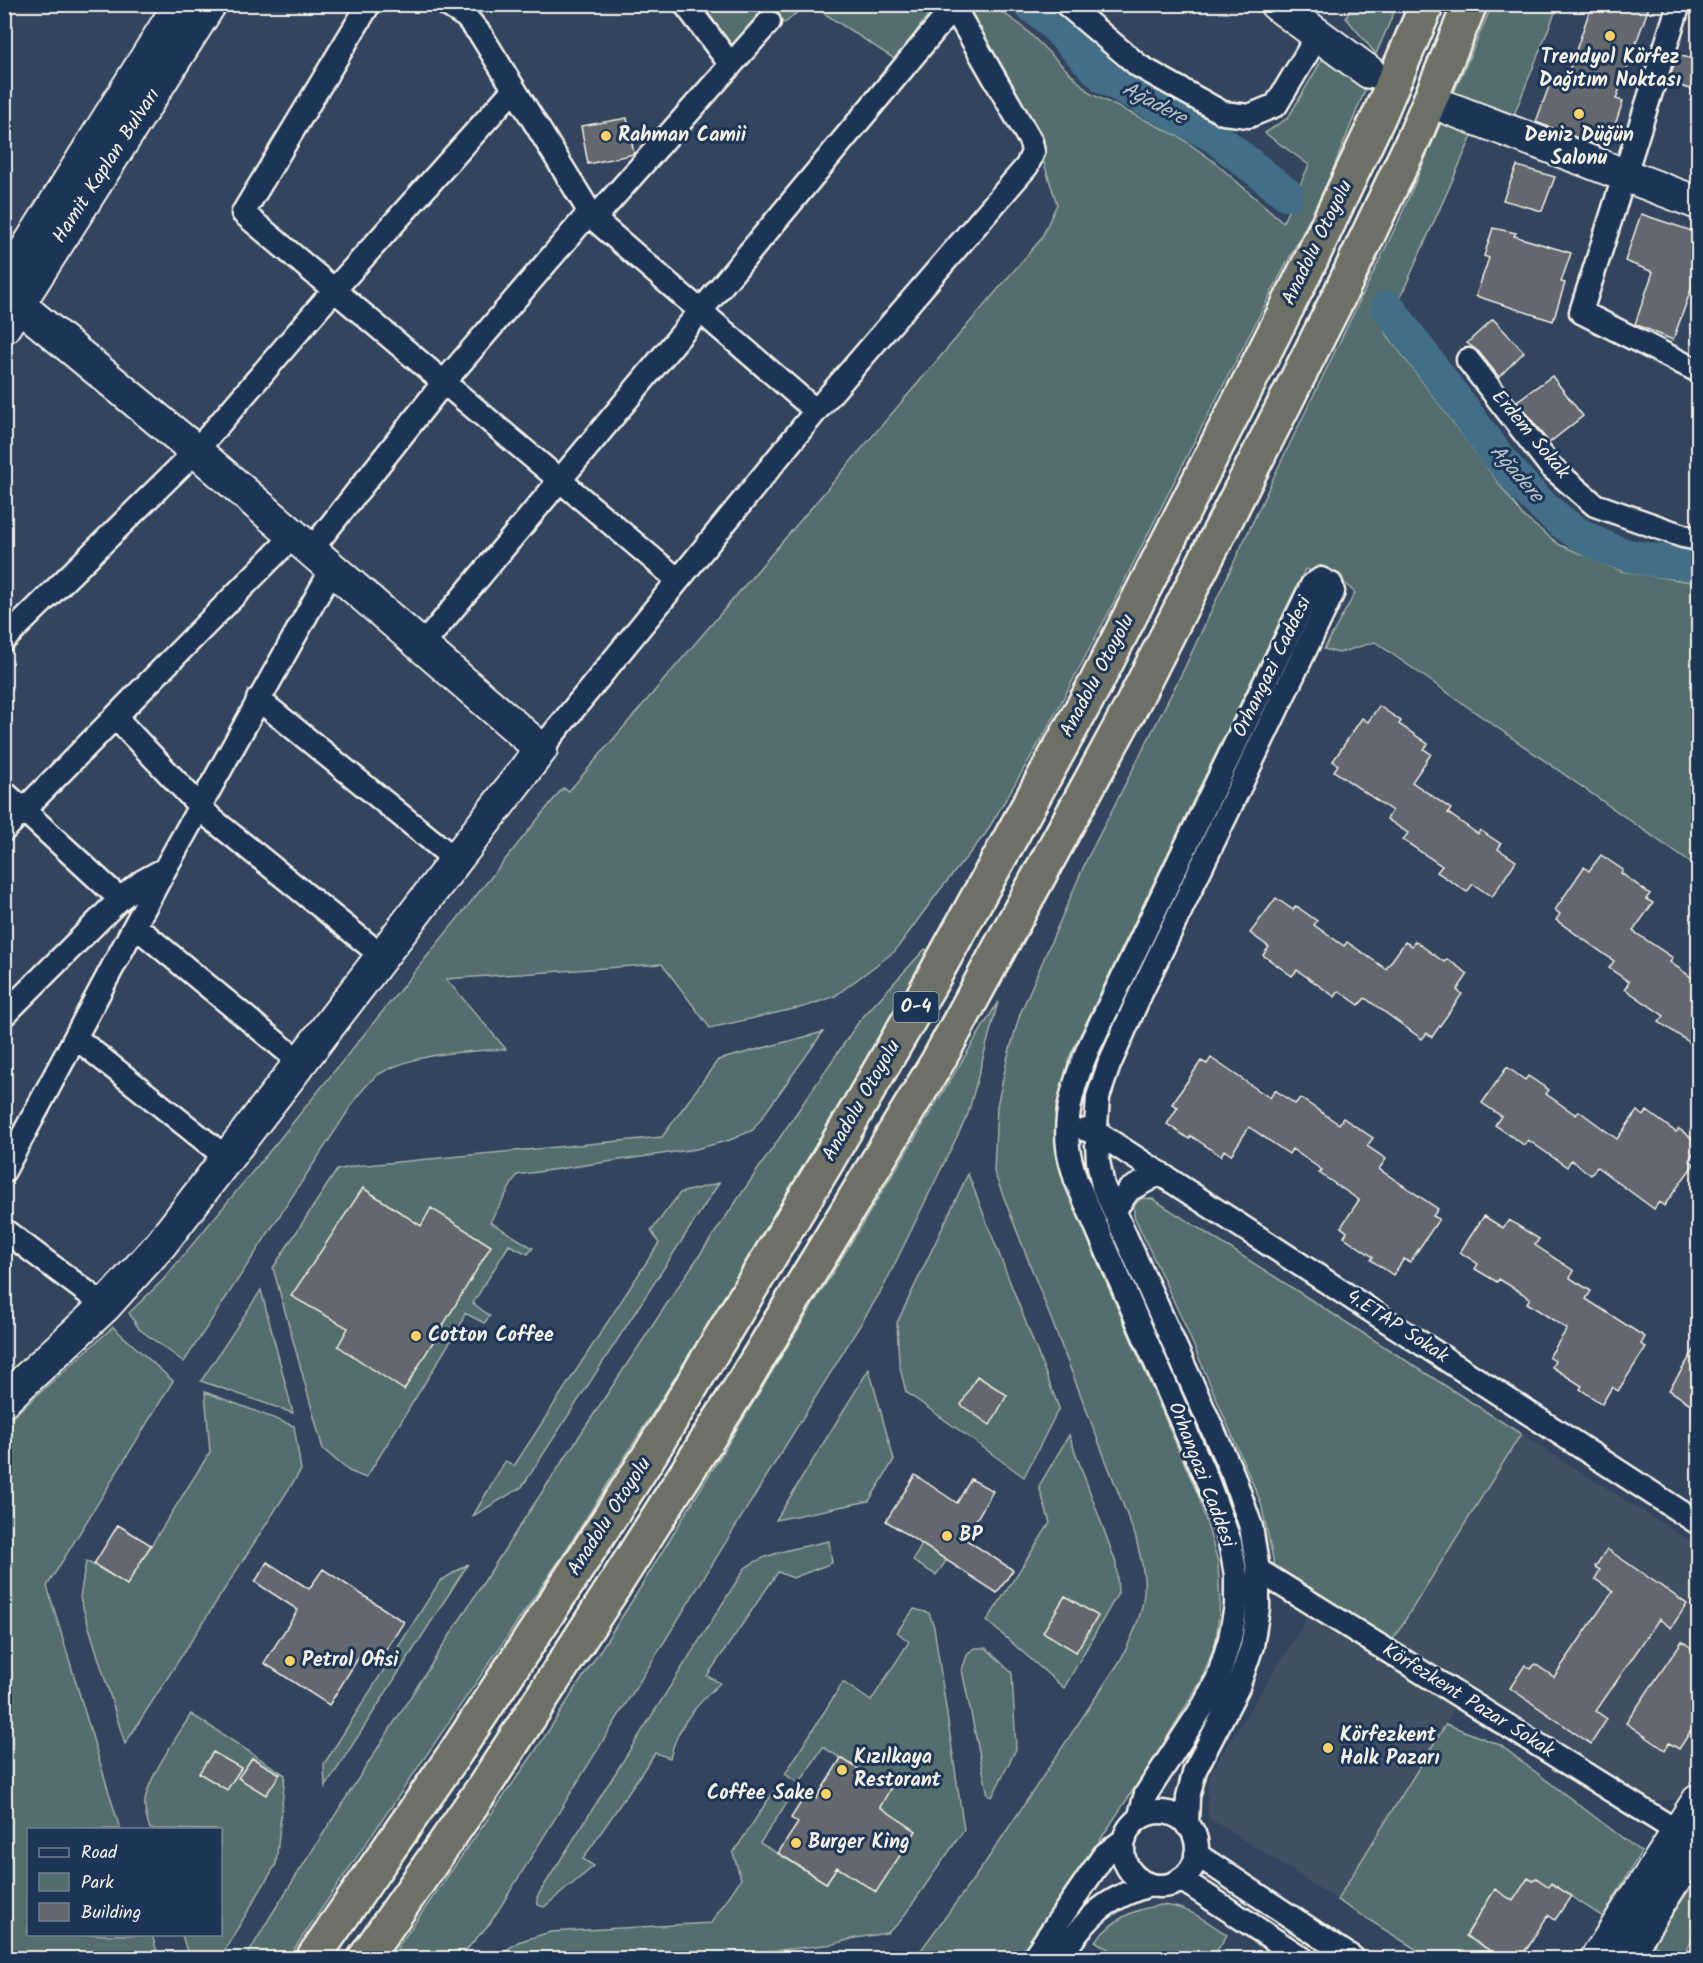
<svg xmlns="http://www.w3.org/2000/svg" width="1703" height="1963" font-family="Kalam,sans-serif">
<rect width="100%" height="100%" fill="#32445e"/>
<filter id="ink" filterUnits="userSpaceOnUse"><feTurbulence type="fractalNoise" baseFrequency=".0167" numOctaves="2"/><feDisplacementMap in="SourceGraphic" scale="12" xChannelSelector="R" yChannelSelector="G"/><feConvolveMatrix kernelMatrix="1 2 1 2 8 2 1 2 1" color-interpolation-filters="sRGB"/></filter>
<g filter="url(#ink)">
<!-- built -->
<path fill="#404f62" d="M1521,1434L1698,1546V1773L1681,1799L1649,1802L1392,1641Z
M1308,1617L1455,1708L1337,1900L1209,1818L1207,1791L1210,1773Z"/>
<!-- green -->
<path fill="#526e6c" stroke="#a3b0aa" stroke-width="1.5" d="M702,5H806L785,23L764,14L732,45Z
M811,5H935L896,60Z
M962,5H989L996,8L1022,26L1091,94L1178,136L1212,160L1283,222L1309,165L1265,133L1288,118L1323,58L1365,90L1325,189L1190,450L1109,612L1045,733L986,833L939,891L895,951L835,996L807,1006L710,1028L662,964L446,979L506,1049C463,1052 417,1052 379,1074C371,1079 365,1088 359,1094L184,1362L139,1329L129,1313L163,1280L278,1141L563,788L569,791L1041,239L1057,204L1040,151Z
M1352,5H1397L1376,54L1346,18Z
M1492,5H1558L1514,115L1485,107L1385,332L1524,517L1560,545L1621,571L1698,583V868L1375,642L1339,653L1324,649L1355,593L1337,576L1305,569L1069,1058L1056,1107L1057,1146L1088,1240L1199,1497L1218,1562L1220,1603L1216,1641L1201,1681L1159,1751L1022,1958H915L983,1866L1120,1661C1134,1634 1149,1602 1143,1571C1142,1560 1138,1549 1136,1538L994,1172L997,1106L1008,1056L1020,1014L1086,861L1184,669L1278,468L1398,222Z
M925,949L930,952L753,1254L561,1558L288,1958H246L270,1917L517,1530L688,1272L860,1020Z
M998,1002L968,1114L883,1288L491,1922L459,1958H390L534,1753L632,1601Z
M823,1032L753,1130L730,1140L696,1149L517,1175L490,1222L533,1248L528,1254L509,1245L473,1303L490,1316L484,1323L465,1313L460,1326L366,1478L349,1471L323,1449L273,1268L337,1170L355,1166L662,1137L718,1060Z
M968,1174L1059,1408L1024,1477L906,1392L899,1363L897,1323Z
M719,1183L522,1487L473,1516L505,1461L514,1466L659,1243L651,1231L680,1193Z
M1142,1198L1153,1199L1521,1434L1392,1641L1276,1573L1261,1503L1183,1321L1134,1216V1205Z
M261,1290L293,1413L201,1381Z
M113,1327L173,1381L47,1586L120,1829L28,1830V1934L152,1935L159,1958H5V1424Z
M869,1369L894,1460L869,1501L776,1520Z
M205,1392L294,1426L301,1470L125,1744L80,1598L86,1561L127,1584L210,1452Z
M1069,1435L1116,1563L1118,1593L1064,1688L987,1621L1050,1523L1039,1486Z
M829,1541L832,1563L793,1578L778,1572L707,1676L720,1683C697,1704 677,1726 670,1758L655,1753L583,1859L594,1866L544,1907L538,1905L537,1897L745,1568C769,1551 800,1548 829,1541Z
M922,1544L947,1560L936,1575L913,1561Z
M468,1564L325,1788L324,1764L440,1581Z
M914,1609L929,1613L934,1627L964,1830L899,1923L887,1933L855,1938L834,1944L711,1958H495L518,1942L550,1932L711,1923L741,1879L733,1853L774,1791L788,1801L760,1843L826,1883L837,1867L876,1891L916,1831L880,1807L890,1789L823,1747L799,1784L785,1774L843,1682L871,1701L909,1642L897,1632Z
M975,1648H986L1012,1673L1016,1749L992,1797L988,1795L962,1670L968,1653Z
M191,1714L285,1775L276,1864L220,1958H189L182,1935L220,1934V1830L150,1829C147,1820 144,1812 145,1802C147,1778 178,1736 191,1714Z
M1446,1724L1500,1745L1641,1852L1603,1917L1552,1884L1549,1887L1536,1878L1533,1881L1528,1910L1495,1890L1466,1935L1491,1951L1488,1956L1492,1958H1430L1337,1900Z
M1698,1883V1931L1684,1954H1673L1653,1944L1693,1884Z
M1161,1905C1187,1906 1205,1920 1227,1935L1216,1952L1226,1958H1122L1095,1941C1116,1918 1130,1910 1161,1905Z"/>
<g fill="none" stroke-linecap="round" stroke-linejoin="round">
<!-- river -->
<path stroke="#426e87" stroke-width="33" d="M1029,4L1046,17L1105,78L1215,137L1287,194
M1388,307C1412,340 1437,374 1462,407C1503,464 1547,528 1617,552C1643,561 1671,561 1698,565"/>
</g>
<!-- building -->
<path fill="#62686d" stroke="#f4f1e8" stroke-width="1.5" d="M1592,4H1650L1616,99L1623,101L1607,149L1536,122L1552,78L1565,82Z
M1677,55L1698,60V91L1668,83Z
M627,118L634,154L588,164L581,126Z
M1517,166L1555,177L1542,211L1503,200Z
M1641,214L1698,233V286L1693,284L1673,340L1635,324L1653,272L1625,261Z
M1493,228L1516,233L1514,236L1571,253L1561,282L1565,283L1553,321L1476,296L1489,258L1484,256Z
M1493,319L1524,352L1499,377L1479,352L1467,343Z
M1552,376L1583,416L1549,443L1517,401Z
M1379,706L1401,721L1399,724L1428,744L1424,749L1431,754L1412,782L1451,809L1448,813L1478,834L1480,830L1501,844L1498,849L1516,861L1492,897L1473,884L1467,892L1437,872L1442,866L1403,840L1408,833L1387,819L1392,811L1334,771L1338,765L1333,761L1362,718L1368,722Z
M1601,855L1623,870L1621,873L1650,894L1646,899L1653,903L1633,931L1673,958L1670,962L1698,982V1028L1689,1042L1659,1022L1664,1016L1625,989L1629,982L1609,968L1614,961L1556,920L1560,914L1555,910L1584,867L1589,871Z
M1276,898L1293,910L1296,906L1317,921L1314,925L1344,946L1347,942L1386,969L1405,942L1412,946L1415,941L1444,962L1447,959L1468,974L1457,990L1462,994L1432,1037L1427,1033L1422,1039L1365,998L1359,1005L1339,991L1335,997L1297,970L1292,976L1263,955L1269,947L1250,933Z
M1211,1058L1270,1098L1275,1090L1295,1104L1300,1098L1339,1124L1343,1118L1373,1138L1367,1146L1386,1159L1379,1169L1438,1209L1433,1216L1439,1219L1410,1262L1404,1259L1393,1275L1371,1260L1373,1257L1344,1237L1347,1232L1341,1227L1359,1200L1319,1173L1322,1170L1292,1149L1289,1154L1249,1127L1231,1155L1224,1150L1221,1156L1191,1136L1189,1139L1167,1124L1178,1107L1172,1104L1201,1061L1207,1064Z
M1507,1067L1525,1080L1528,1076L1549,1090L1546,1094L1576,1115L1579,1111L1617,1139L1637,1111L1644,1116L1647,1111L1676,1132L1679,1129L1698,1143V1146L1689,1160L1694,1164L1664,1206L1659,1202L1654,1209L1597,1167L1591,1175L1571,1160L1567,1167L1528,1140L1524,1145L1495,1125L1501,1116L1482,1103Z
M363,1188L421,1226L431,1208L491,1246L404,1390L338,1346L348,1328L291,1296Z
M1484,1216L1503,1228L1509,1220L1539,1239L1535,1245L1574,1271L1570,1278L1591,1291L1586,1299L1645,1337L1641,1344L1646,1347L1618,1391L1612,1387L1602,1404L1580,1389L1582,1386L1552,1367L1555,1361L1549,1357L1567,1329L1527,1303L1530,1298L1499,1279L1497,1282L1475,1269L1478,1264L1460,1252Z
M1698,1344V1409L1669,1390Z
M977,1376L1007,1395L990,1425L961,1405Z
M915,1475L957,1503L971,1479L993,1491L965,1539L1013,1570L997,1593L886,1521Z
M118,1525L151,1545L127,1585L94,1564Z
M1607,1549L1687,1604L1671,1628L1659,1619L1596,1711L1607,1719L1591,1744L1510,1688L1525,1665L1531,1669L1535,1664L1554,1677L1613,1591L1595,1579L1600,1570L1595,1567Z
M267,1562L309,1589L323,1569L404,1622L378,1662L362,1652L329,1705L264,1663L298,1610L255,1582Z
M1065,1596L1098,1616L1076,1652L1043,1632Z
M1682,1641L1698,1653V1720L1679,1749L1669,1743L1665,1750L1626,1723Z
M213,1752L241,1768L227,1790L199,1773Z
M252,1758L280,1774L266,1795L238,1778Z
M841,1758L890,1789L880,1807L916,1831L876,1892L837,1867L826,1883L778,1853L798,1823L791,1818L803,1799L807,1793L816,1799Z
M1528,1878L1533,1881L1536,1878L1549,1887L1551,1883L1571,1896L1555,1920L1548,1915L1520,1959H1486L1491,1951L1466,1936L1495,1889L1513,1901Z"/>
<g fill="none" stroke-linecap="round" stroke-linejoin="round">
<!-- street casing -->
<g stroke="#f4f1e8" stroke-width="27">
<path id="street" d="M369,4L243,213L678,580
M446,4L466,17L481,35L594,219L816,411
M685,4L731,65
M1066,4L1139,66L1223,113L1249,116L1276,105L1318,35
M1679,4L1581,312L1698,371
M594,219L769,22
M1468,360L1551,467L1595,505L1683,536L1698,539
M311,550L444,382L589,213
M4,640L196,451L334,290L514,89
M421,647L953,8
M258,699L457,861
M116,718L212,819L382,956
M541,749L816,411L1027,166L1033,152L1031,142L956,11L950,4
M4,792L120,899
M4,830L293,536
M135,926L300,1062
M4,1015L120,899L143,881L165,869
M76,1038L228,1159
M1086,1130L1096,1132L1698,1523
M4,1171L165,869L332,569
M1114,1211L1129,1190L1160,1173
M4,1230L105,1306
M1258,1570L1678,1832
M1123 1849a37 37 0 1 1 74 0a37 37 0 1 1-74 0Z
M1139,1819L1146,1794L1204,1705L1218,1678L1230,1639L1236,1606V1575L1230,1542L1207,1480L1076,1180C1073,1169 1069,1158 1068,1147C1064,1113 1075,1080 1088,1049L1312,585L1321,579L1331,584L1333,592L1140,995L1109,1065L1098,1097L1096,1126L1098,1161L1103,1186L1233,1475L1251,1527L1258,1570V1608L1252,1646L1238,1687L1195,1770L1188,1797L1187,1825
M1196,1854L1353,1958
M1181,1879L1302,1958
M1033,1958L1104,1855L1125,1839
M1059,1958C1086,1919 1102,1899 1150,1885"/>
</g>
<!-- secondary casing -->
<g stroke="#f4f1e8" stroke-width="36">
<path id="secondary" d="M1276,4L1369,72
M1448,108L1698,203
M4,285L180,4
M4,295L19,305L196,451L541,749L161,1244L105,1306L4,1400
M4,327L210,4
M1597,1958L1698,1801
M1624,1958L1698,1842"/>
</g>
<!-- highway casing -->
<g stroke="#f4f1e8" stroke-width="38">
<path id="highway" d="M313,1958L456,1752L580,1564L651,1453L825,1165L931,982L1096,683L1307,268L1379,116L1427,4
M365,1958L484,1787L613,1588L737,1393L938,1061L1129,711L1340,294L1415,136L1470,4"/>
</g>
<!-- street -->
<use href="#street" stroke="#1d3557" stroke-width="22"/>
<!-- secondary -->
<use href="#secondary" stroke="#1d3557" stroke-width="32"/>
<!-- highway -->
<use href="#highway" stroke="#6c7065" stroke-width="33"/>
</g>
</g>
<!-- markers -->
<g fill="#ffd166" stroke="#1d3557" stroke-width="2">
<circle cx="1610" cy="36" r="6"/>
<circle cx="1579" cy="114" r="6"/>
<circle cx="606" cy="136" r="6"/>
<circle cx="416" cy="1336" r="6"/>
<circle cx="947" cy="1536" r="6"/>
<circle cx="290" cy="1661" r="6"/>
<circle cx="1328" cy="1748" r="6"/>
<circle cx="842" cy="1770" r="6"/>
<circle cx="826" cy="1794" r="6"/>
<circle cx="796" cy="1843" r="6"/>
</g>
<g text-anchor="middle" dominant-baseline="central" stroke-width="6" stroke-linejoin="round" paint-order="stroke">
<!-- shield labels -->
<rect fill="#1d3557" stroke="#b4b9bc" stroke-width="1.5" x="893.5" y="992" width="45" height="30" rx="4.5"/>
<g font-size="18" font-weight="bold" fill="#f4f1e8">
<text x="916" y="1007">O-4</text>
</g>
<!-- poi labels -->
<g font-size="20" font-weight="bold" fill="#f4f1e8" stroke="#1d3557" text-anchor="start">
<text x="1610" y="58" text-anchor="middle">Trendyol Körfez<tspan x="1610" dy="23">Dağıtım Noktası</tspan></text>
<text x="618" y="136">Rahman Camii</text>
<text x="1579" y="136" text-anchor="middle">Deniz Düğün<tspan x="1579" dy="23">Salonu</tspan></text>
<text x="428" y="1336">Cotton Coffee</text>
<text x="959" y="1536">BP</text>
<text x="302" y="1661">Petrol Ofisi</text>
<text x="1340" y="1736">Körfezkent<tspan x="1340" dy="23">Halk Pazarı</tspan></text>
<text x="854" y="1758">Kızılkaya<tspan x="854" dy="23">Restorant</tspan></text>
<text x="814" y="1794" text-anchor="end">Coffee Sake</text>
<text x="808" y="1843">Burger King</text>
</g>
<!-- street labels -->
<g font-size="20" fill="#f4f1e8" stroke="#1d3557">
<text transform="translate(107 166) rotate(-57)">Hamit Kaplan Bulvarı</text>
<text transform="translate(1318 243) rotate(-64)">Anadolu Otoyolu</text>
<text transform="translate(1530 435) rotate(50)">Erdem Sokak</text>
<text transform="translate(1273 667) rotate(-64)">Orhangazi Caddesi</text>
<text transform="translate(1098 676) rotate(-62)">Anadolu Otoyolu</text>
<text transform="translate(862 1101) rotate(-60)">Anadolu Otoyolu</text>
<text transform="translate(1397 1327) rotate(33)">4.ETAP Sokak</text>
<text transform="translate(1201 1475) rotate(69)">Orhangazi Caddesi</text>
<text transform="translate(610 1517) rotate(-57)">Anadolu Otoyolu</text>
<text transform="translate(1468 1701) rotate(32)">Körfezkent Pazar Sokak</text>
</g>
<!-- water labels -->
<g font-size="21" font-style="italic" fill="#b6c3c6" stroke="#1d3557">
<text transform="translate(1154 104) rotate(28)">Ağadere</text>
<text transform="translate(1516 474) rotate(49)">Ağadere</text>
</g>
</g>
<!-- margin -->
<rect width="1703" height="1963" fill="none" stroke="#1d3557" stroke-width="24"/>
<rect x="12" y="12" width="1679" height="1939" fill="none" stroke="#f4f1e8" stroke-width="2" filter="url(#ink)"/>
<!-- legend -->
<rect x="27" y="1828" width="195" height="108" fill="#1d3557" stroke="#738091" stroke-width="1.5"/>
<rect x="39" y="1848" width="30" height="9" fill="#1d3557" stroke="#738091" stroke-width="1.5"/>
<text x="81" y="1858" font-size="18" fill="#f4f1e8">Road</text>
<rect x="39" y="1873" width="30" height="18" fill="#526e6c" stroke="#738091" stroke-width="1.5"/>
<text x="81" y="1888" font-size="18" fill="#f4f1e8">Park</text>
<rect x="39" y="1903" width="30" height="18" fill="#62686d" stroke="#738091" stroke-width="1.5"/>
<text x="81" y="1918" font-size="18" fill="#f4f1e8">Building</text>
</svg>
